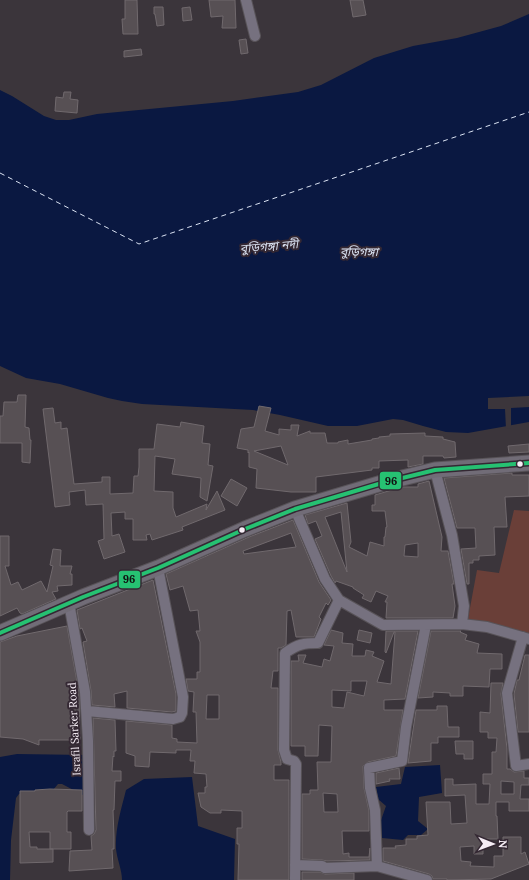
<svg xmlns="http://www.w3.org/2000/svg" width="529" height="880" font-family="Lora,'Noto Sans Bengali',serif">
<rect width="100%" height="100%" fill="#3b353b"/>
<!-- green -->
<path fill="#6a3f38" d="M514,510L529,511V640L467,624L477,570L499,573Z"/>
<!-- water -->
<path fill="#0a1841" d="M529,14V422L468,433L446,432L423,426L403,420L393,419L357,426H328L280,415L253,410L142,404L122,401L108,398L60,384L26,378L0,366V90L12,96L44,116L56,120H69L97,114L233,101L298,92L321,85L374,58L413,46L457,38L501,26Z
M17,754L85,755L87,793L83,795L62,784H58L53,790L19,794L16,798L11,840L10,880H0V757Z
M440,765L442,793L419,797L418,821L428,829L421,835H408L403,840L382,838L379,826L386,806L378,799L376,787L401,784L405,767Z
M192,777L198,826L235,839L234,880H122C122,870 117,859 116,849C115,829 121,810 126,790L144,779Z"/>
<!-- pier -->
<path fill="#3b353b" d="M529,396V407L511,408V428L506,429L505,409H488V398Z"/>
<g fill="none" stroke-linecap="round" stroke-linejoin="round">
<!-- ferry -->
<path stroke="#dbe3f3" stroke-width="1" stroke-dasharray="5 4" stroke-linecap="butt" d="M0,173L139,244L529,112"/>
</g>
<!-- building -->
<path fill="#575054" stroke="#70696d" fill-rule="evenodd" d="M125,0H137L138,34H123L122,19H125Z
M209,0H235L236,28H222L223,16L211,17Z
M350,0H363L366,15L353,17Z
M154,7H163L164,25L157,26L155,14H154Z
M190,7L192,20L183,21L182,8Z
M246,39L248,53L241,54L239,40Z
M141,49L142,55L124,57V51Z
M64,92H71L70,99L78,100L77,113L55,111L56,97L63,98Z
M18,395H26L25,427L29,428L30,440H31L30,463L22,462V443H0V416H3L4,402H17Z
M259,406L271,408L265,431L279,435V429L291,430V425H299L297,436L310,431V433H325L327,443H338V442L348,440V444L372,440V439L379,438V437L390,436V434L425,433V436L443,437V439L455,442L456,457L444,458L443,456H423V464L408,467V460L379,461V468H372V470L316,477V492H291L256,488L257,469L249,467V452L248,453V450L237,448L241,429L254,427ZM281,446L288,465L254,451Z
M53,408L55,423L61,422V429L67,428L74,484L102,482V477H110V494L133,493L134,476H138L139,467V449H154L157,424L180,427L181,422L204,426L202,443L210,444L208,465L213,466L207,501L200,497L201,478L172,474L175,459L155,456L154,491L173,492V508L176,517L207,504L206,510L217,491L225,510L182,527L183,530L152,540L150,534L146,535L147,540H133V519H125V512L111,513L112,536L119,534L125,552L104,559L98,541L104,539L103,504L86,505L85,490L69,492L70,505L55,507L43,409Z
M529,444V452L509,453L508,446Z
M512,473V475H529V496L505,497L507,527H494L495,555L479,556V560H473V563H469V584H467L461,549L476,548L475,528H457L444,478Z
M231,479L247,488L237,506L221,496Z
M429,481L442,537L441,551H448L454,584H452L455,606L453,618H386L387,602H385L388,596L376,591L371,602L362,598L364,595L353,588V587L336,581L335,583L331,576L315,539L322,536L316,521L308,524L305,515L347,503L351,542L349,547L367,556L370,542L384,546V537H385L386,527H387L385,511H372V505H375V495L402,487H418V484ZM341,512L347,572L325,517ZM418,543V557L404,556L405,545Z
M293,520L319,582L331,600L328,605L326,603L319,617L321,619L314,637H296L291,610L287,611L286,645L281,648H278V671H273L271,688H278V750L281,762V765H274V780H289V880H238L239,844H237V828H242V811L221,810V813H210L201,807L198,793H205V787H207L206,774L194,773L195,761H190L191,750H176V753L150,752L149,767L135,766V756L126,753V721L172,725V738L177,739V742L197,743L196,712H193L194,692L188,691L186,679H197V672H200V642L196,631H200L198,610L190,611L183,586L170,590L166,574L249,537ZM291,533L296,547L244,554L243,551ZM207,695H219V719H206Z
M0,536H9V566H5L11,585L18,582L22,590L41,581L47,592L53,566L50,565L53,549L61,550L60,566H72L70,574H72V585L57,586L58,591L52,592L56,599L22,614L20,613L17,608L0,616Z
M153,580L176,694V711L172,712L127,708V691L114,694L115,707L92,705L91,691L83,642L87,641L82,628L80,629L77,610Z
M67,626L79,693L80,740H39V745L23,739L0,737V642L17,636Z
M331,630L343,633L342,643L353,644L352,656H365L366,650L374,652L372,656L384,661L377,682L391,684L395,632H394L386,653L385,652L386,631H418L405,699L384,700V710H403L396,756L368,762L363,766L364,788L369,811V831H342L343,854L349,853V857H369L370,848V860L327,861L322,860L302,859V794H310V790H318L317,762H331L332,726L319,725L318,756H305V746H291V661H299L298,655H306L303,663L322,667L324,659L330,661L334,646L324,645ZM351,681H367L364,696L347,692L344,708L332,707V690L351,691ZM323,793L337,794L338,812H324Z
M359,630L372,633L370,643L357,640Z
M431,631H461L460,632L467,635L465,640L479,644L477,653L502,654V669H490L489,687L463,686V696H450V693L433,692V697L418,698Z
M525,655H529V732H518L514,694L517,680H519Z
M491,683H503L501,694L507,749V769H510L514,772L524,771V778H529V785H521L520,799H529V811H509V802H496V816H497L498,839H483V854H474V846L460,847L461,861L471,862L470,866L494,867V856H503V837H521V854L525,852L529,864L491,879L447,880V879H433L432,876L429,874L383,861V848H396L395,846L406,845V839H417V836L428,835L426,802H450L451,824L467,823L465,795L445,796V779H453V785L476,784V804H489L490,784H483V774H492V752H496L497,738H488V732H480V712L490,713ZM501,781L514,782V794H501Z
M437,706H447L448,727H459V737H438V743H431V761L408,763L416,710H437Z
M93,718L115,720L116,751H114V757L113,756L112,771H121V781H115L114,810H113L114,837V849H112L113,868L69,871L70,851L92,850L91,836L94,834L96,830Z
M455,741H473V759H464V754H456Z
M399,768L400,779H389L390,781L376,784V773Z
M50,789L82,790V811H68L67,812V832H71V849H50V832H29L30,847H37V849H53V862L20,863V791H35V790Z
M302,872H320L325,874L354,873V880H302Z"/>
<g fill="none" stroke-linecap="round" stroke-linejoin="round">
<!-- minor casing -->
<g stroke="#585358" stroke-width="12">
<path id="minor" d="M246,0L255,36
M435,470L452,535L464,606L462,624L487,627L529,639
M295,509L325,579L339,600L318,643C304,643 298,644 285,653L284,750L287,759L294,761L296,764L295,880
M339,600L383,625L462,624
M69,603L85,692L88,741L89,830
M523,637L507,693L516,766L529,764
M87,711L173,719L180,717L182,713L183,697L158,568
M295,865L322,866L325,868L377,866L375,810L370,788L369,768L402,761L406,727L426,625
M377,866L427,880"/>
</g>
<!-- highway casing -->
<g stroke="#585358" stroke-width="17">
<path id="highway" d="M0,633L83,597L158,568L245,529L295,509L382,483L435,470L529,463"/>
</g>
<!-- minor -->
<use href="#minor" stroke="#76717f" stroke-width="10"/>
<!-- highway -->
<use href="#highway" stroke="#716c77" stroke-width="15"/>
<!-- bus-1 casing -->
<g stroke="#342833" stroke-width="7">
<path id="bus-1" d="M0,633L83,597L158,568L245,529L295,509L382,483L435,470L529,463"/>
</g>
<!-- bus-1 -->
<use href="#bus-1" stroke="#26c172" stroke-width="4"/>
</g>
<!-- markers -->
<g fill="#f5edf5" stroke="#342833" stroke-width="1.5">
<circle cx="520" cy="464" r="3.5"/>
<circle cx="242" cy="530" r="3.5"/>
</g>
<g text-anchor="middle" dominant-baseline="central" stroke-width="4" stroke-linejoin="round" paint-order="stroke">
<!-- street labels -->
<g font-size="11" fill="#f5edf5" stroke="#342833">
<text transform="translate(74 729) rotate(-93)">Israfil Sarker Road</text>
</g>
<!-- water labels -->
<g font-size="12" font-style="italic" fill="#dbe3f3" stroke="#342833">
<text transform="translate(269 246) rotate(-5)">বুড়িগঙ্গা নদী</text>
<text x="359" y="251">বুড়িগঙ্গা</text>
</g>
</g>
<g stroke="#342833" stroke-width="1.5">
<rect x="379" y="471" width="23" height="19" rx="4" fill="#26c172"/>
<rect x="118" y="570" width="23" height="19" rx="4" fill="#26c172"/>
</g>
<g font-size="11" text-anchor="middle" font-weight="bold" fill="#111">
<text x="391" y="485">96</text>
<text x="129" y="583">96</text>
</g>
<!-- north arrow -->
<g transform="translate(493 844) rotate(91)" stroke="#342833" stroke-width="3" paint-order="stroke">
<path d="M0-3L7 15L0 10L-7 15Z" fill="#f5edf5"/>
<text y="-6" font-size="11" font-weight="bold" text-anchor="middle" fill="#f5edf5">N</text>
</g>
</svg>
